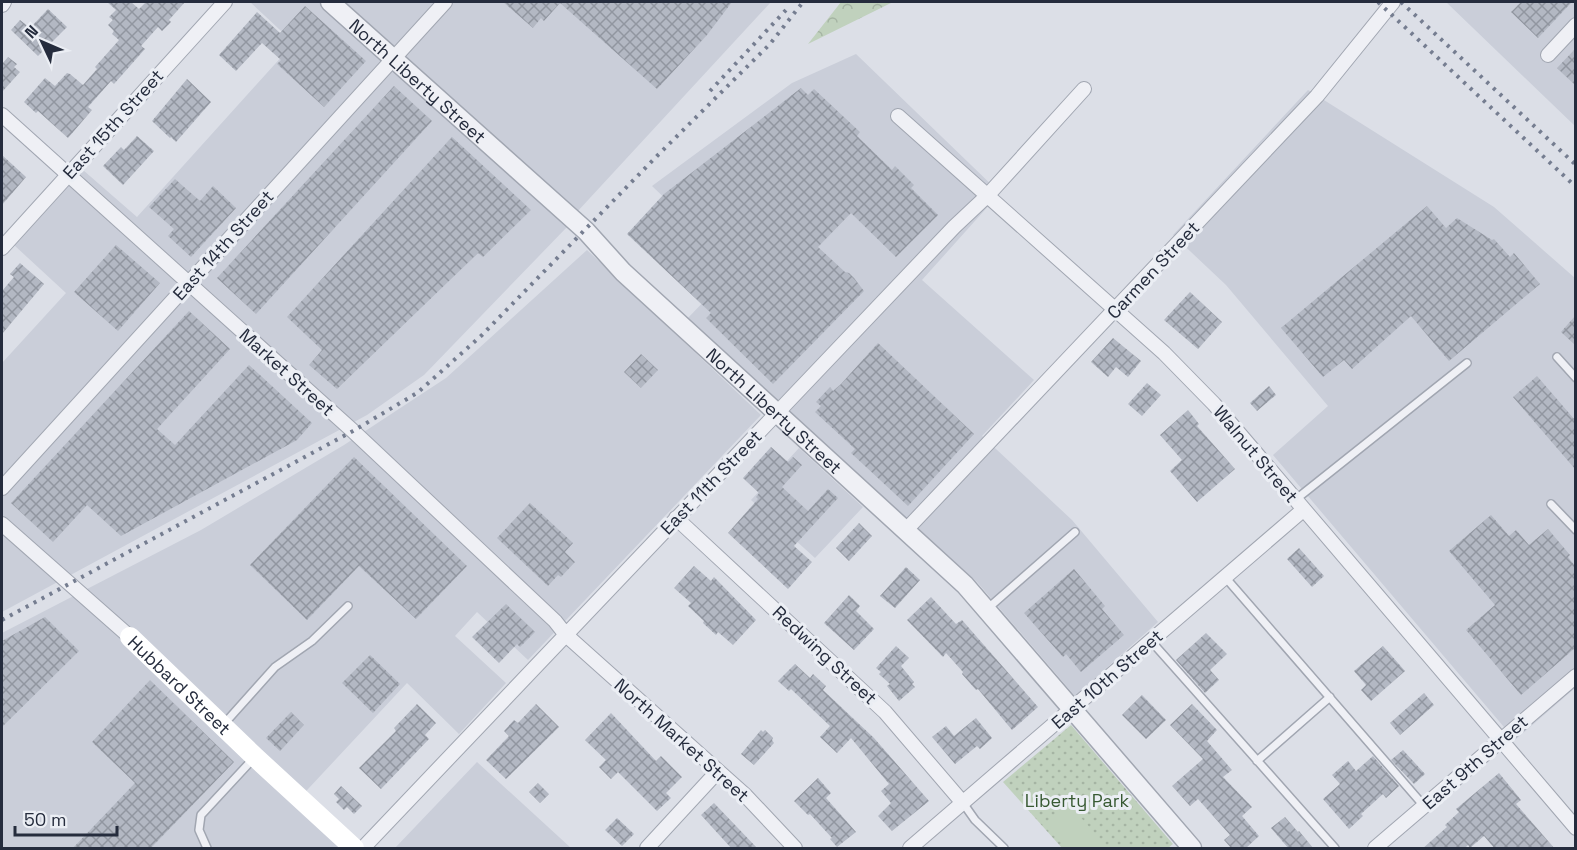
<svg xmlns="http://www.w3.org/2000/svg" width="1577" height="850" font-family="'Space Grotesk',sans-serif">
<defs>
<pattern id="grass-dots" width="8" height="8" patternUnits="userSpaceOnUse" patternTransform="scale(1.5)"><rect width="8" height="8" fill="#c0d1bd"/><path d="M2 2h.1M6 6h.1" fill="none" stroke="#a5b4a3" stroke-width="1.8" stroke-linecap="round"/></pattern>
<pattern id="forest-crowns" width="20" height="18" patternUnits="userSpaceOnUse" patternTransform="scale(1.5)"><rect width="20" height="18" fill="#c0d1bd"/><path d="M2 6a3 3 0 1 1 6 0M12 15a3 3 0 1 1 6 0" fill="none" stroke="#a5b4a3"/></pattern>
<pattern id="building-cross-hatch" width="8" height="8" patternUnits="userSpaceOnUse" patternTransform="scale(1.5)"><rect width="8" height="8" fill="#b3b8c3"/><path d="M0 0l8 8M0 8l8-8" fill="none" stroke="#9196a0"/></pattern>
</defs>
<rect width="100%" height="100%" fill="#dcdfe7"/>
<!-- built -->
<path fill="#caced9" d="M250,2H318L567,227L424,375L367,415L2,612V363L66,293L14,245L83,170L137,217L294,43Z
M345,2H771L577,212Z
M1446,2H1575V126Z
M856,54L1000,193L922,280L1034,380L982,436L1072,520L1158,622L1075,696L977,582L686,320L737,267L652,186L792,83Z
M1308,90L1494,207L1575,278V688L1515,740L1273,455L1328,406L1226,285L1173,235Z
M587,250L761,415L528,660L477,612L455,636L506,683L459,734L407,683L295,803L343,848H2V633L201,530L344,445L446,378Z
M799,448L863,507L815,558L751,500Z
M477,762L571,848H395Z"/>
<!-- grass -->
<path fill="url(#grass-dots)" d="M1071,725L1173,844L1168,848H1062L1003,782Z"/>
<!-- forest -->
<path fill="url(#forest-crowns)" d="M841,2H893L808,44Z"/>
<!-- garden -->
<path fill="#c0d1bd" d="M1069,804L1107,847L1105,848H1066L1046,825Z"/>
<!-- building -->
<path fill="url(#building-cross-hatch)" d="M107,2H131L139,9L146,2H185L169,20L171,22L162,31L158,27L141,46L145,49L114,84L111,81L88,107L92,110L68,138L38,111L36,113L24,102L45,78L55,86L67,73L70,74L83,85L97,69L95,67L119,40L112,34L114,31L108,25L113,20L109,17L116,10Z
M503,2H732L707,35L657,89L560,3L544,21L541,18L533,28Z
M1521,2H1572L1538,38L1511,12Z
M305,6L366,61L324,107L277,64L281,60L262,43L236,71L219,55L257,12L280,33Z
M48,9L67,27L38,56L11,30L20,20L30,28Z
M1575,49V85L1557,68Z
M8,57L17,64L14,67L20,72L2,92V64Z
M187,79L211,102L176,142L171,137L170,138L152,121Z
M394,86L432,121L256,314L217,278Z
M801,88L808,95L814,89L860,132L857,136L892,170L895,166L914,185L911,188L938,215L896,257L851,213L818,247L845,272L849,273L854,278L864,291L773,384L706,318L711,313L627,234L664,194Z
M137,136L154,151L123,185L103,166L121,147L124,150Z
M452,137L531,210L483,257L478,253L337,389L309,365L322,350L287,317Z
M2,155L26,177L2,205Z
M175,179L200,201L213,186L236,208L191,257L168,236L174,229L149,207Z
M1427,206L1446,228L1457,218L1492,240L1494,239L1510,257L1514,253L1540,284L1449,361L1411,316L1352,369L1344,360L1323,377L1281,328Z
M116,245L160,283L118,331L74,292Z
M20,263L44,284L2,334V291L14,277L10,274Z
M1190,292L1222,322L1198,349L1164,320Z
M189,311L230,349L157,429L175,445L249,365L312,423L297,440L121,536L87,505L53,542L11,503Z
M1575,316V345L1561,332Z
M1113,338L1141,361L1128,377L1116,367L1108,377L1091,362Z
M878,343L974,434L908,506L851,453L855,449L815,412L821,406L816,402L830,387L833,391L841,384Z
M641,354L658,370L641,388L624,372Z
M1537,376L1575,420V469L1513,397Z
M1147,383L1161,395L1142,416L1128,404Z
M1269,386L1276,395L1257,411L1250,403Z
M1188,410L1199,424L1197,426L1235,469L1197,502L1170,471L1182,460L1160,435Z
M771,447L788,462L793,457L802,465L782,487L808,511L828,489L838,498L794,546L812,562L788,589L728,533L758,499L756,497L759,493L743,478Z
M354,457L467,566L416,619L359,566L307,620L250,565Z
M530,503L573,543L565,552L575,562L561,577L558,575L548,586L497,538Z
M1491,515L1509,536L1516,530L1529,545L1548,529L1570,555L1568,557L1575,566V648L1521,695L1466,630L1495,605L1449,551Z
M859,523L872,536L849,561L836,548Z
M1299,548L1324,576L1312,587L1287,559Z
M694,566L711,581L714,577L756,620L733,645L718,632L716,635L703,623L704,621L688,606L691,603L674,588Z
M906,567L920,580L895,608L880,596Z
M1074,569L1105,606L1102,609L1124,635L1081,672L1066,654L1063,657L1024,613Z
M849,595L860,606L856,611L874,629L854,650L824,623Z
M931,597L956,624L962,620L1038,707L1012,730L978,689L976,690L962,674L963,672L946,653L943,657L907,620Z
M506,604L535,632L520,647L517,644L499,663L472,637Z
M45,617L79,651L2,727V641Z
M1206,633L1227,654L1210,670L1219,680L1205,693L1176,660Z
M896,646L909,658L901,666L914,682L912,684L915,687L899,701L887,686L890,684L879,674L881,672L876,668Z
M1383,646L1405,671L1371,701L1361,690L1366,685L1354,671Z
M370,655L400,684L373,713L342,683Z
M795,664L810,678L813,674L826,686L823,690L874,738L929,801L892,831L878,816L891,803L881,791L889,784L851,738L837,753L820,737L830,726L791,689L789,691L778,681Z
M150,680L234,762L150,849H72L135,783L92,742Z
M1424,693L1434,705L1400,735L1390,723Z
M1142,695L1166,720L1146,739L1122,715Z
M417,704L436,723L425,735L429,739L381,789L359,768L396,731L394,728Z
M536,704L559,727L506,779L486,760L509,736L504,731L514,720L518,723Z
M1192,704L1217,730L1207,741L1232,770L1223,777L1252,807L1242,816L1259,836L1245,849H1232L1224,840L1230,835L1198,799L1190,806L1172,786L1203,759L1170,725Z
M291,712L304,725L280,751L266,738Z
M611,713L656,761L661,756L682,777L666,793L671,798L657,811L618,772L611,779L599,767L606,760L585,740Z
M976,718L992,738L980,749L977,746L955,764L932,737L946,726L954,736Z
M761,730L763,732L765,730L773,738L772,740L774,743L754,765L741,754Z
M1403,750L1425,774L1414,784L1391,760Z
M1373,756L1399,786L1386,798L1383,794L1361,814L1363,816L1349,829L1323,799L1340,784L1332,775L1348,761L1356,771Z
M1499,773L1521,800L1516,804L1555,849H1495L1484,836L1470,848L1468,845L1464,849H1422L1447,827L1445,825L1459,812L1456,809Z
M818,778L831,793L826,798L856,832L837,847L830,839L832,838L810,814L808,815L794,801Z
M538,783L549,794L540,803L529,792Z
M341,786L362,806L354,814L347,807L344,810L336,802L339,799L334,794Z
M714,803L758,849H732L701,815Z
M1285,817L1298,832L1299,831L1314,849H1289L1271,828Z
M617,818L634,834L622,846L605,830Z"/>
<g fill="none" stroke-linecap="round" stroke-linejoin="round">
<!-- service casing -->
<g stroke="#a1a6b1" stroke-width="10">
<path id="service" d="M1557,357L1576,378
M1295,500L1467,363
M1551,504L1576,530
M1225,577L1424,806
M986,610L1075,532
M1151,641L1335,848
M224,724L275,667L312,641L348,606
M1257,761L1330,697
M963,803L975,820L1004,848
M207,848L199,830L201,815L253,759"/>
</g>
<!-- minor casing -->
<g stroke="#a1a6b1" stroke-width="16">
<path id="minor" d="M2,5L4,2
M1548,55L1576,25
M2,115L353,431L555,621L566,635L745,795L795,848
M898,116L1164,353L1214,404L1576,828
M2,248L225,2
M2,488L445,2
M676,518L885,712L963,803
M2,524L130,637
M905,531L1317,96L1393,2
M363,848L954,227L987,196L1084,89
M647,848L718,771
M910,848L1303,510
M1375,848L1576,676"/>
</g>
<!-- tertiary casing -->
<g stroke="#a1a6b1" stroke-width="21">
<g id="tertiary">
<path id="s1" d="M330,2L586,231L623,272L965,585L1192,848"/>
</g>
</g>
<!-- service -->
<use href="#service" stroke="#eff0f5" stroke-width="7"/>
<!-- minor -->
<use href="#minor" stroke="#eff0f5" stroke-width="14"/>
<!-- tertiary -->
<use href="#tertiary" stroke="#eff0f5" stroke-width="18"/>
<!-- secondary -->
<path stroke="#fff" stroke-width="20" id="s2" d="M130,637L255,757L354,848"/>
<!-- rail -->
<path stroke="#757d90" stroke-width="4" stroke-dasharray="3 6" stroke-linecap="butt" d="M1378,2L1576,187
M1401,2L1576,165
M710,91L786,10
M2,620L353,431L417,393L482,335L657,156L770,44L803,2"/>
</g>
<g text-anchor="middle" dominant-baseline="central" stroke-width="6" stroke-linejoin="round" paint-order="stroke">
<!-- street labels -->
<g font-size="18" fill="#252c3d" stroke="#ebeef4">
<text stroke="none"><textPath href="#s1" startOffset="118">North Liberty Street</textPath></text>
<text transform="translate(113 124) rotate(-48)">East 15th Street</text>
<text transform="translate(223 245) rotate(-48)">East 14th Street</text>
<text transform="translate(1153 270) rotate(-47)">Carmen Street</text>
<text transform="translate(287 372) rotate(42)">Market Street</text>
<text stroke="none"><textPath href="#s1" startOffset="604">North Liberty Street</textPath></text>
<text transform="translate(1256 454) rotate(50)">Walnut Street</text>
<text transform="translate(711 482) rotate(-46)">East 11th Street</text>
<text transform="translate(825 655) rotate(43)">Redwing Street</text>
<text transform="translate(1107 679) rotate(-41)">East 10th Street</text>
<text stroke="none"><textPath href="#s2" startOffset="69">Hubbard Street</textPath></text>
<text transform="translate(682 740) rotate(42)">North Market Street</text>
<text transform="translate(1475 762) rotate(-41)">East 9th Street</text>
</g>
<!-- park labels -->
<g font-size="18" fill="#375932" stroke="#ebeef4">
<text x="1077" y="800">Liberty Park</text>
</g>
</g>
<!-- border -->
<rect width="1577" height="850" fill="none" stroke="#252c3d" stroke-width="6"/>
<!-- north arrow -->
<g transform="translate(42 42) rotate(314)" stroke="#ebeef4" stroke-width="4.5" paint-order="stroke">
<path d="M0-4.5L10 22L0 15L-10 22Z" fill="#252c3d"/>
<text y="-9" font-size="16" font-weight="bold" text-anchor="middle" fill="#252c3d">N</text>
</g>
<!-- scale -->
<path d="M15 826v9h102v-9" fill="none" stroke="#252c3d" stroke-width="3"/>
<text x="24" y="826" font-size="18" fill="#252c3d" stroke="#ebeef4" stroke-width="4.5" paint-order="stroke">50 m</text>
</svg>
